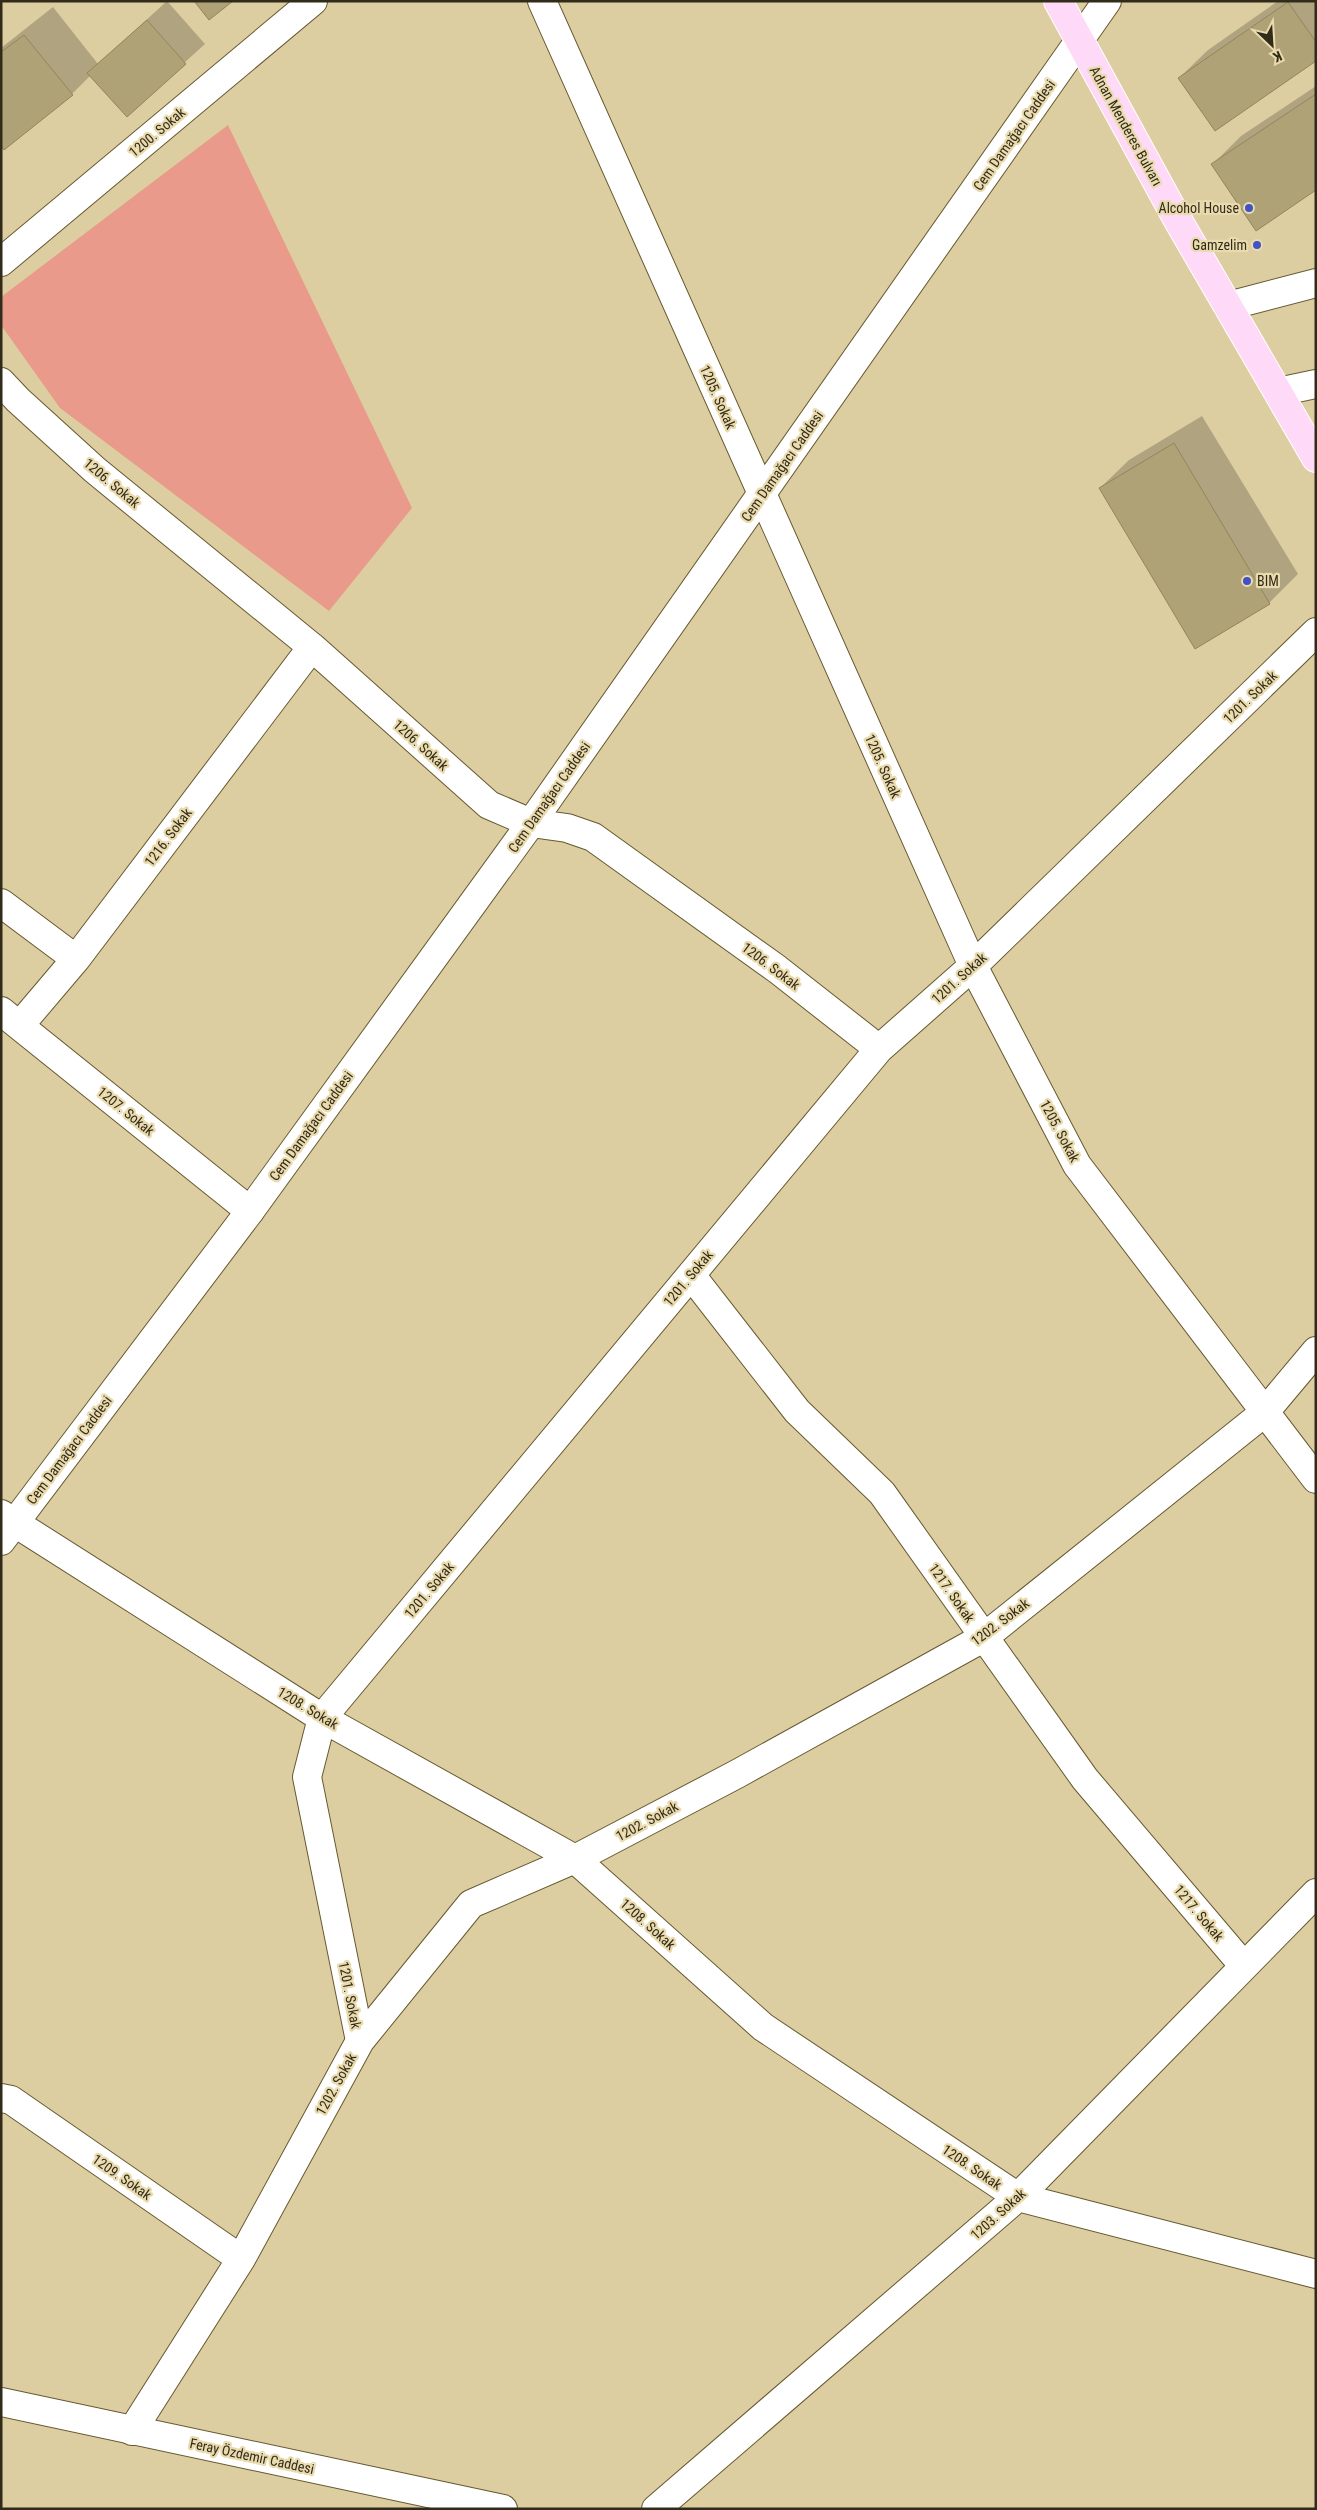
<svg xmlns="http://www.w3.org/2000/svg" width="1317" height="2510" font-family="'Roboto Condensed',sans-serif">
<rect width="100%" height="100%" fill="#ddcea1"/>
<!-- green -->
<path fill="#e99a8b" d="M228,125L412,508L329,611L60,408L1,325V297Z"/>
<!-- shadow -->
<path fill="#0003" d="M167,1L205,44L127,115L91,75L72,94L1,144V48L53,7L98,64Z
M1278,1H1316V59L1179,78L1208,50Z
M1316,86V189L1213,164L1241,136Z
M1202,416L1298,574L1269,603L1196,647L1100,488L1129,460Z"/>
<!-- building -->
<path fill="#b0a277" stroke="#93855b" d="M194,1H233L209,20Z
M1288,2L1316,42V61L1215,131L1178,78Z
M147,20L186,64L127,117L87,73Z
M24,35L73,95L4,150L1,146V52Z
M1316,94V190L1256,231L1211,164Z
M1174,443L1270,604L1195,649L1099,488Z"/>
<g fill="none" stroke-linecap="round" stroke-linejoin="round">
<!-- minor casing -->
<g stroke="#665930" stroke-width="30">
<path id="minor" d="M542,1L973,966L1077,1165L1316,1479
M1079,41L1107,1
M1,262L313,1
M1228,306L1316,283
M1,382L18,400L95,470L312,647L489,805L531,823L567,828L593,837L777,969L879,1049
M1278,392L1316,384
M1,903L76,959
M1,1011L250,1211
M20,1025L76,959L312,647
M691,1275L797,1411L882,1493L1085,1779L1243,1965
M1,1514L322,1718L575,1859L763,2027L1018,2197L1316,2274
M360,2041L307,1777L322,1718L879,1049L973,966L1316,632
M1,2098L11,2100L241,2259
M132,2431L241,2259L360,2041L471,1904L575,1859L737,1774L983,1638L1264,1413L1316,1351
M656,2509L1018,2197L1316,1893"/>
</g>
<!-- tertiary casing -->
<g stroke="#665930" stroke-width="30">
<path id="tertiary" d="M1,1541L250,1211L531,823L1079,41
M1,2402L503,2509"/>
</g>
<!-- primary casing -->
<g stroke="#fff" stroke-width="30">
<path id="primary" d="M1058,1L1179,222L1316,458"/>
</g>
<!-- minor -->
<use href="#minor" stroke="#fff" stroke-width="28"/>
<!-- tertiary -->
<use href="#tertiary" stroke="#fff" stroke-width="28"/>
<!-- primary -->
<use href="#primary" stroke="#fed9f8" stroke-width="28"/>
</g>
<!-- markers -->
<g fill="#4052c5" stroke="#eadbae" stroke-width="2">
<circle cx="1249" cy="208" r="5"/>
<circle cx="1257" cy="245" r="5"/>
<circle cx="1247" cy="581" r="5"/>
</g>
<g text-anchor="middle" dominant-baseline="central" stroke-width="4.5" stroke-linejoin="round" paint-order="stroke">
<!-- street labels -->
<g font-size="14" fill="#312b1a" stroke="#eadbae">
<text transform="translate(1126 126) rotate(61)">Adnan Menderes Bulvarı</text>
<text transform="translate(157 132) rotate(-40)">1200. Sokak</text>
<text transform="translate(1014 135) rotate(-55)">Cem Damağacı Caddesi</text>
<text transform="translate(718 397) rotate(66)">1205. Sokak</text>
<text transform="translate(782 466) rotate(-55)">Cem Damağacı Caddesi</text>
<text transform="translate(112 483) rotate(40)">1206. Sokak</text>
<text transform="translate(1250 697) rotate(-44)">1201. Sokak</text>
<text transform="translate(421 745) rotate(42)">1206. Sokak</text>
<text transform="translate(883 766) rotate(66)">1205. Sokak</text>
<text transform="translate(549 797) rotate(-55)">Cem Damağacı Caddesi</text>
<text transform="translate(168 837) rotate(-53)">1216. Sokak</text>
<text transform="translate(771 966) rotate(37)">1206. Sokak</text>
<text transform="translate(959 978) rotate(-42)">1201. Sokak</text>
<text transform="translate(126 1111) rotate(39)">1207. Sokak</text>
<text transform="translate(311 1126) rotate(-54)">Cem Damağacı Caddesi</text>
<text transform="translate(1060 1131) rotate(62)">1205. Sokak</text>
<text transform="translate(688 1278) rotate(-50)">1201. Sokak</text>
<text transform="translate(69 1450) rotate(-53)">Cem Damağacı Caddesi</text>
<text transform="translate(429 1590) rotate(-50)">1201. Sokak</text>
<text transform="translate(952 1593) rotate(55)">1217. Sokak</text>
<text transform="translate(1000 1622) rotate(-37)">1202. Sokak</text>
<text transform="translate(308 1708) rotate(31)">1208. Sokak</text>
<text transform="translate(647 1821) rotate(-28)">1202. Sokak</text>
<text transform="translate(1199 1913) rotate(50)">1217. Sokak</text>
<text transform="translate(648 1924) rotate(42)">1208. Sokak</text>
<text transform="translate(350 1995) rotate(79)">1201. Sokak</text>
<text transform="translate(336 2084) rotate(-61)">1202. Sokak</text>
<text transform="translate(972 2167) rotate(34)">1208. Sokak</text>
<text transform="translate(122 2177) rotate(35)">1209. Sokak</text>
<text transform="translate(998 2214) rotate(-42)">1203. Sokak</text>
<text transform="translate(252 2456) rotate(12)">Feray Özdemir Caddesi</text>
</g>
<!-- poi labels -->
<g font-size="14" fill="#312b1a" stroke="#eadbae" text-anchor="end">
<text x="1239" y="208">Alcohol House</text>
<text x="1247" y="245">Gamzelim</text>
<text x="1257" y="581" text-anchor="start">BIM</text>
</g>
</g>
<!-- border -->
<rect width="1317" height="2510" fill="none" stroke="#312b1a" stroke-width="5"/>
<!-- north arrow -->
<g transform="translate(1272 45) rotate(155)" stroke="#eadbae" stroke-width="4" paint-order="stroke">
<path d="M0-4L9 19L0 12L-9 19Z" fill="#312b1a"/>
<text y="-8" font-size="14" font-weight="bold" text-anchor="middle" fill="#312b1a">K</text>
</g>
</svg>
